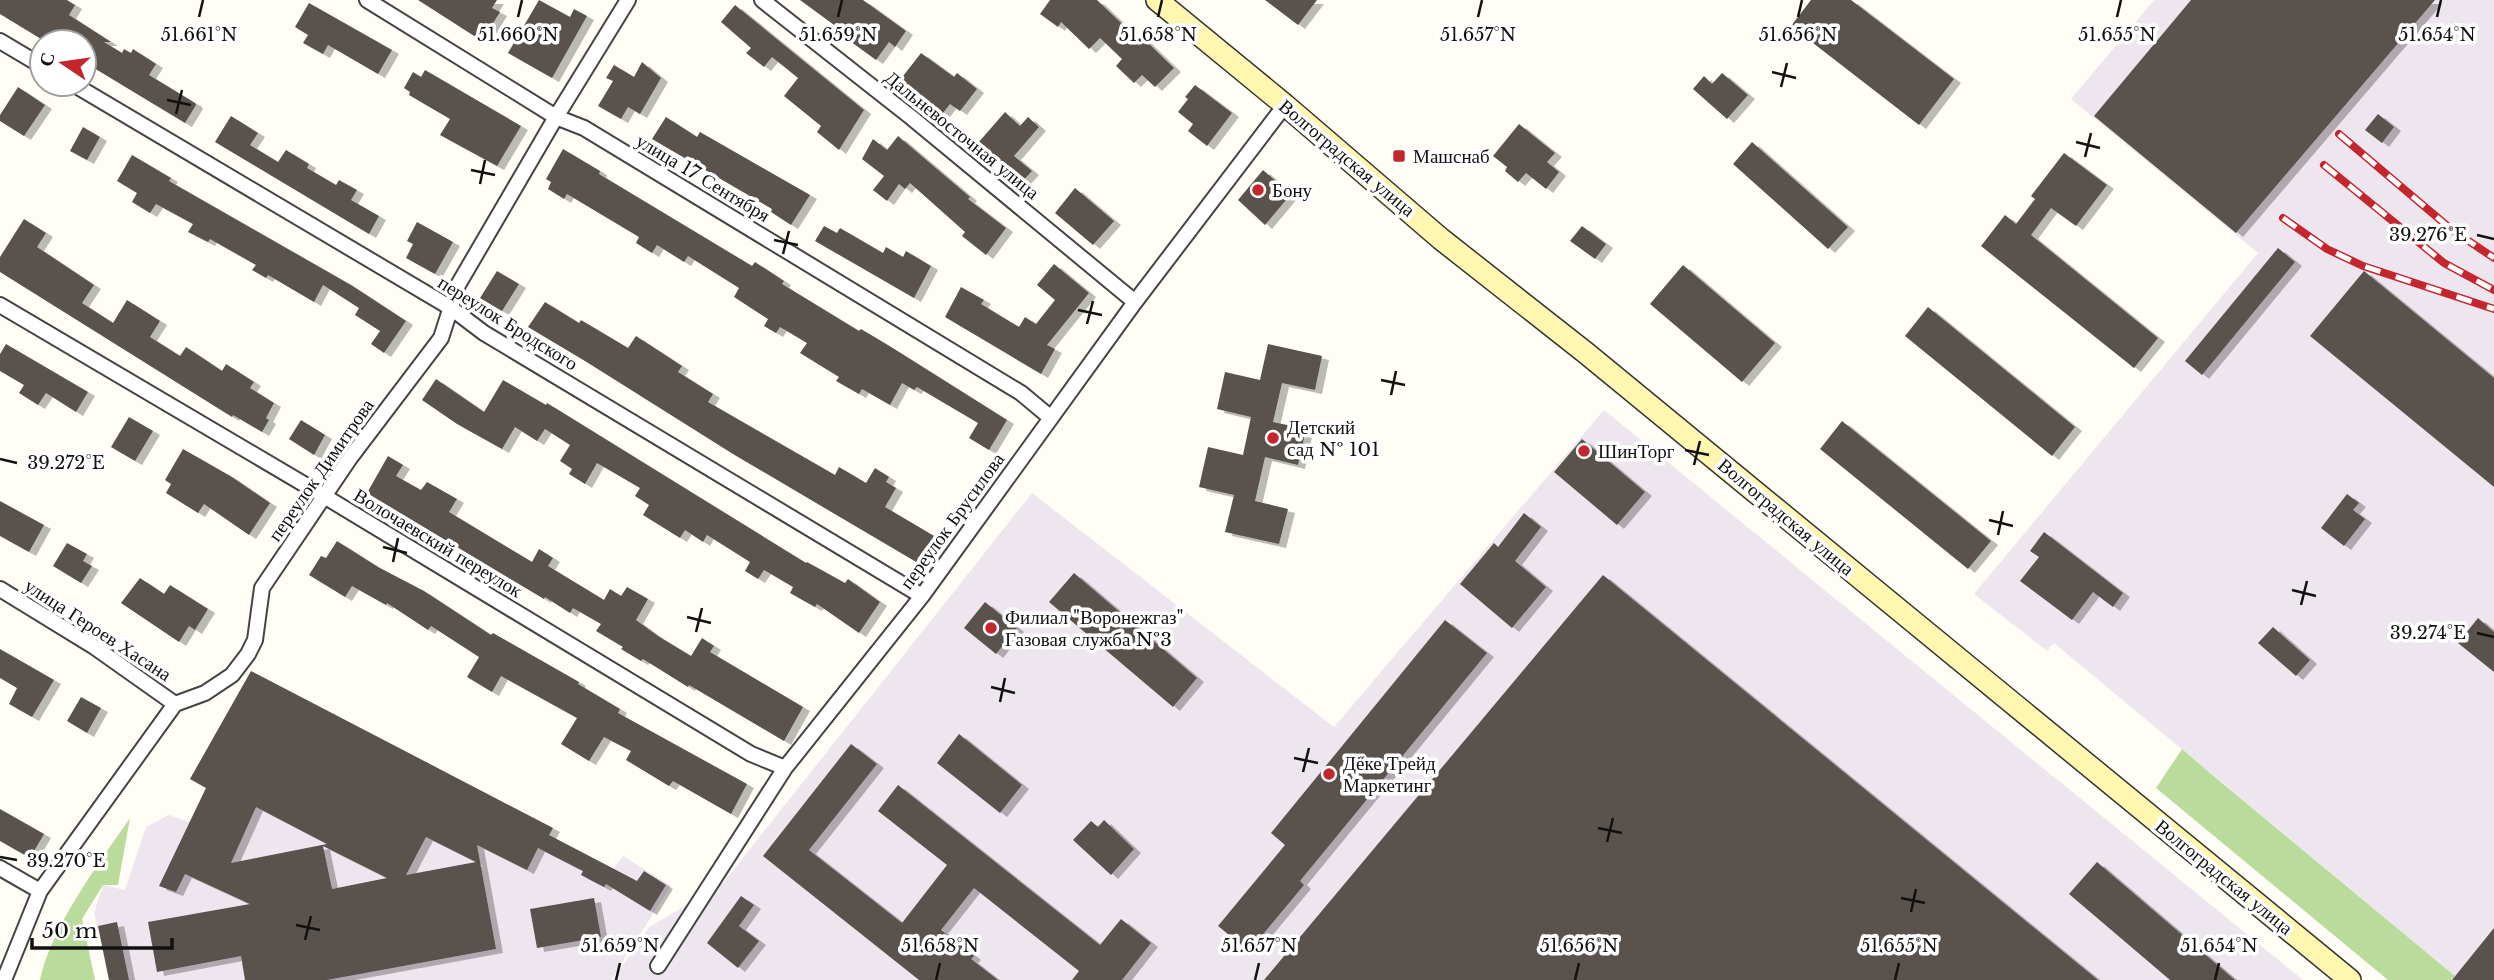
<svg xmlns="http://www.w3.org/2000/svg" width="2494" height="980" font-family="'Libre Baskerville',serif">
<defs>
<filter id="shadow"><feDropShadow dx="7" dy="4" stdDeviation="0" flood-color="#0004"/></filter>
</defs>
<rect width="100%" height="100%" fill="#fffdf5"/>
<!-- industrial -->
<path fill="#eee6ef" d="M2154,0H2494V980H2460L2054,643L2047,651L1974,594L2258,253L2071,99Z
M1604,410L2303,980H613L648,928L723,883L1032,493L1334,727Z
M251,671L553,828L549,836L613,869L623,856L671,886L611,980H109L94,913L103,885L125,890L146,827L169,815L189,822L206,788L190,779Z"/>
<!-- forest -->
<path fill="#b9dc9c" d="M2182,749L2210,773L2455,976L2451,980H2388L2156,788Z
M130,818L118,885H103L82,919L95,980H40C51,927 99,863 130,818Z"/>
<!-- building -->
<path fill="#5a524d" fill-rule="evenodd" filter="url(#shadow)" d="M0,0H67L75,5L69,15L111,42H104L122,53L124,49L131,53L133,49L156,64L149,75L195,103L196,105L185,123L84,62V42H46L0,14Z
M418,0H497L492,8L500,12L482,41Z
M539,0L570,17L574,9L587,16L552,78L508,53Z
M800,0H863L906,31L895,47L889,42L876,60L843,36L845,33Z
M1050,0H1097L1140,41L1143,38L1174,68L1155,87L1142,75L1134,83L1116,66L1122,59L1100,38L1089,49L1061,22L1058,27L1040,14Z
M1265,0H1317L1298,25Z
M1811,0H1851L1954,79L1919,125L1791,26Z
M2191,0H2435L2236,233L2094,116Z
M309,3L392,50L378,74L328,45L323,54L303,43L308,35L295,27Z
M735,5L864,110L839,150L817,132L821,126L784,96L798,78L772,57L764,67L746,53L751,48L721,22Z
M921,53L954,77L957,73L977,89L960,111L950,104L943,113L900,80Z
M642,62L661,78L640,114L628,107L621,119L598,106L613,81L606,78L614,65L634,77Z
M425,70L521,126L497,166L440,135L450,119L409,95L410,92L404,88L413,72L421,77Z
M1722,73L1748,95L1727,119L1693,89L1704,76L1712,84Z
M1195,85L1232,113L1207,146L1188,131L1193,124L1178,112L1188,99L1185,97Z
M18,87L45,105L24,136L0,121V115Z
M1005,112L1020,126L1028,117L1039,127L1014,156L1032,171L1022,182L978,143Z
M2378,114L2394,127L2382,143L2365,130Z
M231,116L258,133L250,145L278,162L286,150L309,164L307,168L336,185L339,180L357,190L351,200L379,216L369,234L215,142Z
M666,117L697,137L700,132L810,195L791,225L771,212L772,209L652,139Z
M1519,124L1555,153L1547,162L1559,172L1546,189L1526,173L1518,182L1505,171L1507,167L1493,156Z
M83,127L100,137L87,160L70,151Z
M898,136L970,197L968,199L1006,228L986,255L962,236L965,232L910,183L905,189L899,184L887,201L873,190L884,176L862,159L873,139L887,150Z
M1752,142L1848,227L1828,249L1733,164Z
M563,149L600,171L599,174L752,266L755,262L784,281L782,284L859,331L861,329L891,347L1007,420L989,450L969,438L978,423L917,387L914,390L902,383L890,405L862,389L859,394L836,381L839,377L800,353L807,343L780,327L776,333L764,326L768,319L734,297L739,288L688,256L684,262L657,245L652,253L636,243L639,237L567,194L564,199L548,189L551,182L546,179Z
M2064,153L2107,185L2076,226L2051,208L2031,235L2158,338L2134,368L1981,246L2005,215L2016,224L2035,199L2031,196Z
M132,155L171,178L169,181L351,285L406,321L384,353L371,344L380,331L355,315L359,308L323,285L314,302L268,275L266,278L252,270L256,265L210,239L208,242L188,232L193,224L156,204L150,213L132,202L137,193L117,181Z
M1263,170L1291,194L1265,225L1238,200Z
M1075,188L1114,221L1093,245L1055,213Z
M24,219L46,233L37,247L94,285L82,303L113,323L127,300L160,321L150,337L180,356L186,347L222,371L226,364L254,382L250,388L274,403L266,418L269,420L262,432L233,415L232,417L0,272V257Z
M417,222L453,242L435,274L406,258L413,244L407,241Z
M824,226L837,233L840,228L883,253L886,247L903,257L906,251L931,266L914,298L815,241Z
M1582,226L1606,244L1595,259L1570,241Z
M2278,248L2295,262L2202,375L2185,361Z
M1054,264L1089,293L1047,345L1055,349L1041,374L945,317L961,287L984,300L981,304L1019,327L1025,317L1036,324L1055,300L1037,285Z
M1683,265L1775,343L1742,382L1650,304Z
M497,271L519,284L502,311L480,298Z
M2364,271L2494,378V487L2310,336Z
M545,302L579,323L581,320L628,348L636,336L682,366L678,372L713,394L708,402L835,475L839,467L866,483L875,468L889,477L886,482L896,488L885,507L934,536L918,563L733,454L585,361L528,327Z
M1928,307L2075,427L2052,456L1905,336Z
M6,344L88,392L76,412L46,393L38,405L19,393L24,385L0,371V354Z
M1268,344L1322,356L1315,390L1282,383L1273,422L1306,429L1298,465L1265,457L1255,501L1288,509L1279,544L1225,532L1234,495L1199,487L1208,447L1243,455L1251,417L1217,409L1225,372L1260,380Z
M436,379L484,412L503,380L546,405L547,403L806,563L807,562L845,583L848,579L880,602L859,633L817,604L815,607L790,593L793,587L764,570L758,579L745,571L750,562L707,535L703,542L685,530L680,538L643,515L649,505L635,496L640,488L597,463L585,484L569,474L572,469L560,461L570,445L545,429L537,441L515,427L502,449L457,424L422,400Z
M129,417L153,431L135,461L111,447Z
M301,420L325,435L314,455L289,439Z
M1842,421L1991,541L1968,569L1820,449Z
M1582,439L1645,492L1617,525L1554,472Z
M183,449L232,477L270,503L249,535L204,504L198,513L166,493L171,484L165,480Z
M388,456L403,465L396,476L421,490L427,482L457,499L449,512L502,544L532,562L539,549L553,558L548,566L604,600L610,589L621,596L627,587L648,599L636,620L658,636L691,656L702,638L714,646L710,652L803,707L784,741L689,685L688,687L643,659L641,661L621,649L623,647L596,631L601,624L573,608L570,613L545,597L544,599L367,493Z
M2347,494L2359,503L2353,510L2365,519L2344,546L2321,528Z
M0,501L44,525L29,552L0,536Z
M1524,513L1541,527L1515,561L1546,587L1512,628L1460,584L1494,543L1498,547Z
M2044,532L2123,593L2113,607L2093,592L2072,620L2020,581L2039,557L2030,551Z
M337,541L378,567L424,591L491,635L493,633L579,682L578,684L620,709L618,713L747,784L731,814L673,781L669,786L626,760L631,751L604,737L589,761L561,744L577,718L501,676L492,692L467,677L479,657L431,626L428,630L387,603L386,605L352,586L345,597L309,575L321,556L326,558Z
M67,543L87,554L83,561L92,566L81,583L53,566Z
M1074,573L1197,678L1173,707L1049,602Z
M1603,575L2098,980H1264Z
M140,578L164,594L170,585L208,609L195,630L189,626L179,642L121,603Z
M985,602L1017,628L996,654L964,628Z
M2478,618L2494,632V672L2458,643Z
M1445,620L1487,653L1300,881L1304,885L1249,951L1218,926L1285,845L1271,833Z
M2273,627L2310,660L2296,676L2258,643Z
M0,649L54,680L32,717L9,704L17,688L0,678Z
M251,671L553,828L549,835L637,881L644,871L666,885L650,911L606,884L604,887L581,875L583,871L538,848L527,870L477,845L496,949L327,980H245L241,956L157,972L148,922L250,904L185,874L176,892L159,886L206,788L190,779ZM256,807L327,844L231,863ZM426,837L476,862L406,875ZM323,846L387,878L332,889Z
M81,697L101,708L87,733L67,721Z
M959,734L1022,785L1000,813L937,763Z
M851,744L877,764L809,850L902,923L947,865L878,811L898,785L1100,945L1121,919L1151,943L1122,980H1072L1079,971L974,888L941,930L974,956L971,959L998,980H919L763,856Z
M0,809L44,834L30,858L0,841Z
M1104,820L1134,849L1111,875L1073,840L1091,821L1098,827Z
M2097,862L2235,980H2170L2069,894Z
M741,896L754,905L739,926L759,941L738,968L707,943Z
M594,898L601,937L537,948L530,909Z
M117,922L129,980H109L98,926Z
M2494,928V980H2452Z"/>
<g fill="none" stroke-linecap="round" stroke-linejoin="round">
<!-- minor casing -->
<g stroke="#444" stroke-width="18">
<path id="minor" d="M367,0L556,117L584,128L1021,393L1051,418
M762,0L912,118L1135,302
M0,41L42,66
M73,84L451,308L484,333L922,596
M0,305L324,496L751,754L785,768
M0,589L93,646L175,704
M0,868L40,891
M658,966L785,768L922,596L1135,302L1285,105
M4,980L40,891L175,704L205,693L232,675L248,654L255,640L262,588L350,458L441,338L458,285L556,117L628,0"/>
</g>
<!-- secondary casing -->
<g stroke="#333" stroke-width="24">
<path id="secondary" d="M1157,0L1285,105L1441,239L1586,353L2350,980"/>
</g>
<!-- minor -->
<use href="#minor" stroke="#fff" stroke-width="14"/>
<!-- secondary -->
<use href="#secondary" stroke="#fff6b0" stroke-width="21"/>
<!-- rail casing -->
<g stroke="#c4262e" stroke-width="8">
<path id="rail" d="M2339,134L2451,229L2494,258
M2324,165L2444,263L2494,290
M2283,218L2327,249L2363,266L2494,309"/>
</g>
<!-- rail -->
<use href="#rail" stroke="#fff" stroke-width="5" stroke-dasharray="16" stroke-linecap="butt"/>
</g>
<!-- ticks -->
<path fill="none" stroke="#111" stroke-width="2.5" d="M199,17L203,0M518,17L522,0M838,17L842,0M1158,17L1162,0M1478,17L1482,0M1798,17L1802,0M2117,17L2121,0M2437,17L2441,0M1772,72L1796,78M1781,87L1787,63M167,100L191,105M176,114L182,90M2076,142L2100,148M2085,157L2091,133M471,170L495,175M480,184L485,160M2477,235L2494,239M774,240L798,245M783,254L789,231M1078,310L1102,315M1087,324L1093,301M1381,380L1405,385M1391,395L1396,371M1685,450L1709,455M0,459L17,463M1694,465L1700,441M1989,520L2013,526M1998,535L2003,511M383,547L407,553M393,562L398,538M2292,590L2316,596M2301,605L2307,581M687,617L711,623M696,632L702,608M2477,633L2494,637M991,687L1015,693M1000,702L1005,678M1294,758L1318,763M1303,772L1309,748M1598,828L1622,833M1607,842L1613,818M0,857L17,860M1901,898L1925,903M1911,912L1916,889M296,925L320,930M305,940L311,916M616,980L620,963M936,980L940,963M1255,980L1259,963M1575,980L1579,963M1895,980L1899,963M2215,980L2219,963"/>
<!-- markers -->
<g fill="#c4262e" stroke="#fff" stroke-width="2.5">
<rect x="1392" y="149" width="14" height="14" rx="3.5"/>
<circle cx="1258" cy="190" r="7"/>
<circle cx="1273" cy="438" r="7"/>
<circle cx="1584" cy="451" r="7"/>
<circle cx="991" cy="628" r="7"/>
<circle cx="1329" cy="774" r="7"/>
</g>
<g text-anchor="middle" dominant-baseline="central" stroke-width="7" stroke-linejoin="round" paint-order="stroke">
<!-- street labels -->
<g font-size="19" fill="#111" stroke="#fff">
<text transform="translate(962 135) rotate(39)">Дальневосточная улица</text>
<text transform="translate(1347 158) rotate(40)">Волгоградская улица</text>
<text transform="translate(703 178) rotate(31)">улица 17 Сентября</text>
<text transform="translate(508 323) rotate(32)">переулок Бродского</text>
<text transform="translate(321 470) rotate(-55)">переулок Димитрова</text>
<text transform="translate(1786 517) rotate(40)">Волгоградская улица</text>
<text transform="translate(952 521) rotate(-54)">переулок Брусилова</text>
<text transform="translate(438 543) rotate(31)">Волочаевский переулок</text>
<text transform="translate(98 630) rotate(33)">улица Героев Хасана</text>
<text transform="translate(2224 877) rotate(39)">Волгоградская улица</text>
</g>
<!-- poi labels -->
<g font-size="19" fill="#111" stroke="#fff" text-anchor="start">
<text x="1413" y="156">Машснаб</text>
<text x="1272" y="190">Бону</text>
<text x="1287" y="427">Детский<tspan x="1287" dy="22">сад № 101</tspan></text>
<text x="1598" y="451">ШинТорг</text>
<text x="1005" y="617">Филиал "Воронежгаз"<tspan x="1005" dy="22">Газовая служба №3</tspan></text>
<text x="1343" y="763">Дёке Трейд<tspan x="1343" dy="22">Маркетинг</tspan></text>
</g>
</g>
<g font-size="18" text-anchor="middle" fill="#111" stroke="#fff" stroke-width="7" stroke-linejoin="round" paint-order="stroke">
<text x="199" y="41">51.661°N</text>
<text x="518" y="41">51.660°N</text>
<text x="838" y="41">51.659°N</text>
<text x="1158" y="41">51.658°N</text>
<text x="1478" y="41">51.657°N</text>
<text x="1798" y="41">51.656°N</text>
<text x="2117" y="41">51.655°N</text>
<text x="2437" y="41">51.654°N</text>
<text x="2428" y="241">39.276°E</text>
<text x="66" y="469">39.272°E</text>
<text x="2428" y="639">39.274°E</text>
<text x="66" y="867">39.270°E</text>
<text x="620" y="952">51.659°N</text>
<text x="940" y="952">51.658°N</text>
<text x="1259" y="952">51.657°N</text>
<text x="1579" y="952">51.656°N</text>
<text x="1899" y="952">51.655°N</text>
<text x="2219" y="952">51.654°N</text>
</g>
<!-- north arrow -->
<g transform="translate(63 63) rotate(283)"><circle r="33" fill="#ffffff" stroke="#a0a0a0" stroke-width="2"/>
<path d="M0-5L12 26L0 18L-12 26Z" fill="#c4262e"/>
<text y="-10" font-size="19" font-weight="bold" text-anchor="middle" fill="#111111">С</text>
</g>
<!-- scale -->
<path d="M32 938v10h140v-10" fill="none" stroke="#111111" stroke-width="3.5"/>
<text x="42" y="938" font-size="21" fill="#111111" stroke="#ffffff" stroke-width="5" paint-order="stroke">50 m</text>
</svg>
